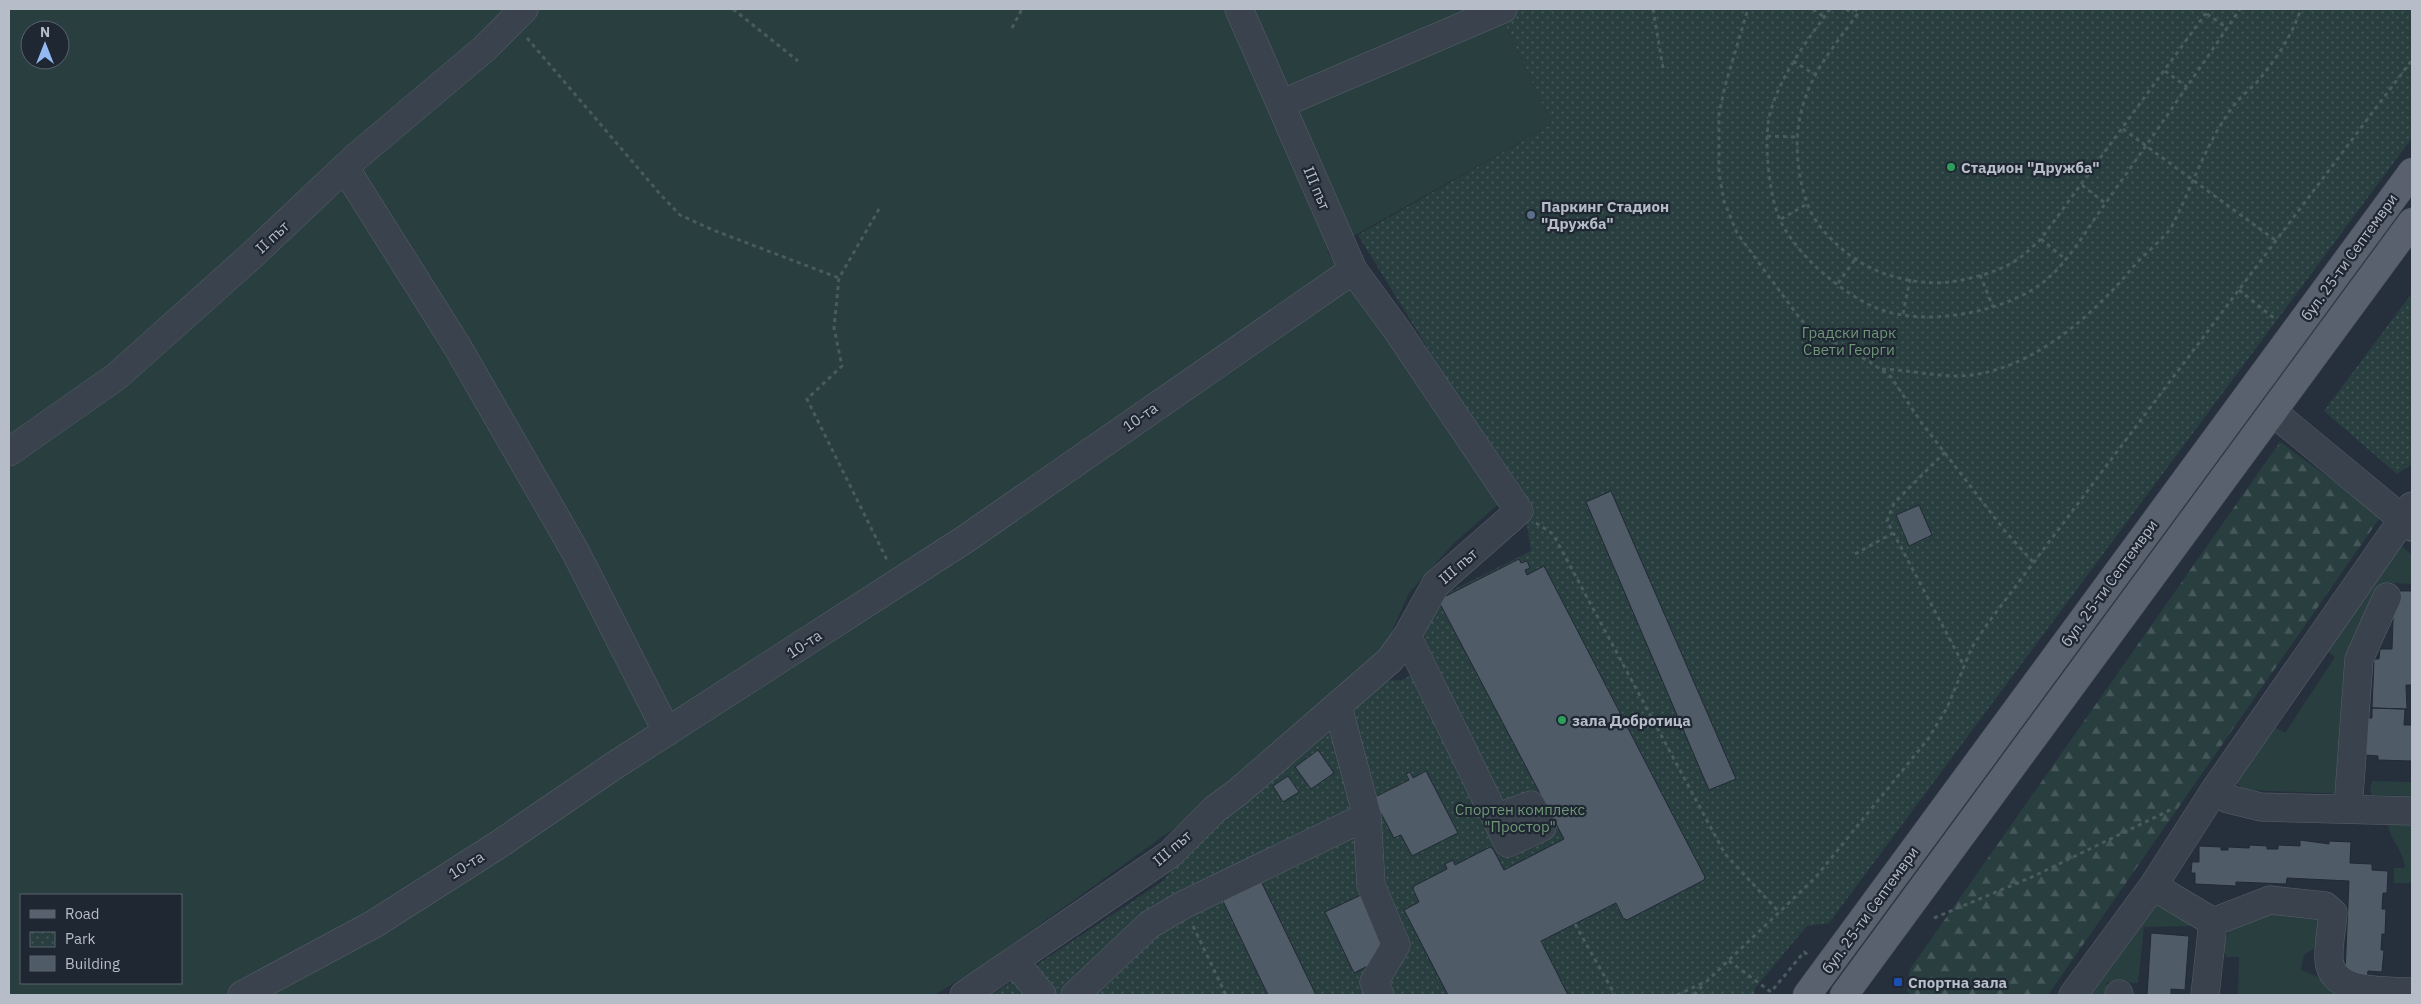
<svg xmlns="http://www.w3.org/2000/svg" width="2421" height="1004" font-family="'IBM Plex Sans',sans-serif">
<defs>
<pattern id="forest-firs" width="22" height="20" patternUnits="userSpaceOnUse" patternTransform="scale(1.25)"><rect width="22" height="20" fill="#293e3f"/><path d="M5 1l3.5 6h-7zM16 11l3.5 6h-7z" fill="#465859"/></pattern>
<pattern id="park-dots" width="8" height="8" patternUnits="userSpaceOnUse" patternTransform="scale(1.25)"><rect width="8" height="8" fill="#293e3f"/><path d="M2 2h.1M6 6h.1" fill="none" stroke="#465859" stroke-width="1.8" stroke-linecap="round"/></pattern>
</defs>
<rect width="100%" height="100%" fill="#26303d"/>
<!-- green -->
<path fill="#293e3f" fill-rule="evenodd" d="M9,9H1498L1552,124L1327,251L1501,502L1454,543L1409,593L1380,658L1186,820L979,968L934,995H9ZM30,30H60V60H30ZM21,895H181V983H21Z
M2402,546L2412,555V584L2392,583L2381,590L2346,794L2246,790L2238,785L2236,775L2271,725L2285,733L2335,657L2325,650Z
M2372,781L2412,782V796L2372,795L2370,790Z
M2388,820L2412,822V883H2394V868H2405C2404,850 2387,838 2388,820Z
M2153,899L2194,919L2193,926L2144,927L2138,983L2107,982L2105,995H2079Z
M2277,908L2320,915L2319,945L2304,955L2301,970L2362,995H2238L2239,957H2227L2223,952L2225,940L2233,922Z"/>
<!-- forest -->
<path fill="url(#forest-firs)" d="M2280,442L2381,516L2048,995H1910L1907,990L1910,969Z"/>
<!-- park -->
<path fill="url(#park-dots)" d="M1498,9H2412V138L1829,923L1807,926L1755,988L1754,995H991L1163,881L1198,837L1379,681L1402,680L1420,670L1425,658L1424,618L1437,598L1531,551L1524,505L1358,235L1552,124Z
M2412,293V464L2397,474L2324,411Z"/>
<!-- building -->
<path fill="#505b68" stroke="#212934" d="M1611,491L1736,779L1709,790L1586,502Z
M1919,505L1932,535L1909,546L1896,515Z
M1519,559L1521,563L1527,561L1530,568L1525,570L1527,575L1544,566L1705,877L1704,880L1627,920L1623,918L1616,903L1541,941L1568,995H1448L1404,910L1419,902L1413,889L1414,886L1447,869L1445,864L1453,860L1455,865L1490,847L1493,849L1504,870L1564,839L1438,600Z
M2394,591H2412V685H2406L2407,709L2372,708L2374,659H2379L2380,649H2392Z
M2372,708L2405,709L2404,725H2412V761L2378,760V756L2366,755L2368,718H2372Z
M1318,750L1334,773L1311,789L1295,767Z
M1426,771L1458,833L1412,856L1401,835L1394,838L1373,798L1409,780L1406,774L1410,772L1413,778Z
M1288,776L1299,792L1283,802L1273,786Z
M2300,840L2329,844V841L2351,842L2350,863L2372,864V870L2388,871L2387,893H2383L2382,909H2386L2385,934H2382L2381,950H2384L2382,972L2368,971L2367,978L2345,973L2349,881L2287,878L2286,884L2236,882V886L2195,884V873H2191L2192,862H2199V846L2221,847V850H2228V847L2249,848L2250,845L2267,846V849H2278V845L2300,846Z
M1261,881L1316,995H1268L1222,899Z
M1361,895L1389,955L1354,973L1325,912Z
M2151,933L2189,936L2185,990L2171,989V995H2147Z"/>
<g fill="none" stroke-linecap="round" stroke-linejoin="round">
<!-- minor casing -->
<g stroke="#58606b" stroke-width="29">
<path id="minor" d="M1281,104L1503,9
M345,168L457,346L575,551L667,732
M2273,412L2412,527
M9,452L117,376L250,257L356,157L484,49L524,9
M1407,636L1508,843L1542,827L1531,805L1496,818
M1338,707L1367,816L1371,885L1396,945L1374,982L1380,995
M2216,788L2228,799L2261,807L2412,811
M2348,809L2359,659L2387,597
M2153,886L2213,922L2205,995
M2213,922L2270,900L2325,906L2333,913C2332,928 2328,945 2329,960C2332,996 2387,990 2412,992
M1014,961L1042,995
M242,995L374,924L498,845L612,767L964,540L1353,270
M964,995L1170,854L1215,809L1238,792L1390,660L1407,636L1436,584L1519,511L1397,330L1353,270L1239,9
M1075,995L1149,925L1183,905L1367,816
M2073,995L2153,886L2216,788L2412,506
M2119,995V994"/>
</g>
<!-- major casing -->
<g stroke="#434b56" stroke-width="29">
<path id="major" d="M1807,995L2412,172
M1844,995L2412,222"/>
</g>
<!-- path -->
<path stroke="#485b5d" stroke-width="3" stroke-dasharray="4 4" stroke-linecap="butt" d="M733,9L798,61
M1653,9L1663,68
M1813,9L1824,17
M1830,9C1807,41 1774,83 1768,124C1765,149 1769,191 1778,215C1792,252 1843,295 1879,309C1924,326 1991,314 2032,290C2064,271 2084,233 2105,204C2151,139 2196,74 2240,9
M1846,9L1850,12L1853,9
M1854,9L1859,12C1834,47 1809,73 1800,117C1794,143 1798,178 1807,203C1816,229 1845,255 1869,267C1892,279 1925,285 1950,282C1971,279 1998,272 2015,261C2025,255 2033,246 2041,239L2209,9
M1747,12L1725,86L1719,114V174L1724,201L1737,233L1801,320L1815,332L1870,362L1891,377L1921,422L2005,531L2033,562
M2207,14L2227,28
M1012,28L1022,9
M527,38L660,194L680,215L713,230L839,278
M1793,61L1814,74
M2165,71L2187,87
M2123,129L2275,240
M1767,136L1797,137
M2082,185L2105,203
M879,209L839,278L834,328L842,366L807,399L888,562
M1781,219L1807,204
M2041,239L2065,259
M1980,275L1993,307
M1838,283L1856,258
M2239,290L2275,319
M1903,314L1910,279
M1882,369C1906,370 1930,375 1954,376C2024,377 2091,318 2133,267C2143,255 2166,237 2172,226C2192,187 2206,143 2232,108C2239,98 2248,91 2256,83C2276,60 2291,37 2301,9
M1945,452L1894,503L1887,521L1964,666
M1536,523L1553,534L1725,854L1780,913
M1855,554L1893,533
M1934,918L2032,877L2174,808
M1575,924L1615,995
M1193,926L1226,995
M1729,961L1771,992L1804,952L1808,955
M1677,995L1707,981L1815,878L1928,739L1947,708L1972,647L1988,623L2412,60
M1694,995L1705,983"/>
<!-- minor -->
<use href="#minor" stroke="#3a424d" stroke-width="28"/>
<!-- major -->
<use href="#major" stroke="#58616d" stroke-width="28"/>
</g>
<!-- markers -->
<g fill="#2e9e5b" stroke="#1f2732" stroke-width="2">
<circle cx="1951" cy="167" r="5"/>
<circle cx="1562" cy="720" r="5"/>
</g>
<circle fill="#5c6f8a" stroke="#1f2732" stroke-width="2" cx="1531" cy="215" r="5"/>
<rect fill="#1a4fb4" stroke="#1f2732" stroke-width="2" x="1893" y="977" width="10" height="10" rx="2.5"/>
<g text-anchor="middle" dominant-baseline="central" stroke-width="4.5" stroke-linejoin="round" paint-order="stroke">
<!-- poi labels -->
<g font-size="15" font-weight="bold" fill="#b6bdc8" stroke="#1f2732" text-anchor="start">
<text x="1961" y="167">Стадион "Дружба"</text>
<text x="1541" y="206">Паркинг Стадион<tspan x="1541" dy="17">"Дружба"</tspan></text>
<text x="1572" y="720">зала Добротица</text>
<text x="1908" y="982">Спортна зала</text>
</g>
<!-- street labels -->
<g font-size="15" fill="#b6bdc8" stroke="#1f2732">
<text transform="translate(1317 188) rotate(67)">ІІІ път</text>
<text transform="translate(272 237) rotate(-43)">ІІ път</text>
<text transform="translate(2349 257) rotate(-54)">бул. 25-ти Септември</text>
<text transform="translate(1140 417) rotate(-35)">10-та</text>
<text transform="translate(1458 566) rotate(-41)">ІІІ път</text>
<text transform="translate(2109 583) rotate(-54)">бул. 25-ти Септември</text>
<text transform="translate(804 644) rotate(-33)">10-та</text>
<text transform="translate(1172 848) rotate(-41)">ІІІ път</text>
<text transform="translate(466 865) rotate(-32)">10-та</text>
<text transform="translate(1870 910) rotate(-54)">бул. 25-ти Септември</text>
</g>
<!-- park labels -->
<g font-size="15" fill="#6f9777" stroke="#1f2732">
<text x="1849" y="332">Градски парк<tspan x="1849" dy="17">Свети Георги</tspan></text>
<text x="1520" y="809">Спортен комплекс<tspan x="1520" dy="17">"Простор"</tspan></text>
</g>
</g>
<!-- border -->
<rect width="2421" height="1004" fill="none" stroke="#b6bdc8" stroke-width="20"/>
<!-- legend -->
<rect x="20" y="894" width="162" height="90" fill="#1f2732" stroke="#5b636e"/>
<rect x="30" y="910" width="25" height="8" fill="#58616d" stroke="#5b636e"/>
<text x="65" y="919" font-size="15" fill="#b6bdc8">Road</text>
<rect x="30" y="932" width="25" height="15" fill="url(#park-dots)" stroke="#5b636e"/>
<text x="65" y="944" font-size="15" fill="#b6bdc8">Park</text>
<rect x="30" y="956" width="25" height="15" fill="#505b68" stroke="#5b636e"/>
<text x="65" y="969" font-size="15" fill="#b6bdc8">Building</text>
<!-- north arrow -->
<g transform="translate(45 45)"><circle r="24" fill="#1f2732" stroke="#5b636e"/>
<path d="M0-4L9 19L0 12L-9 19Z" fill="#92b9f1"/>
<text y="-8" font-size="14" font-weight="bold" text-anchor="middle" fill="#b6bdc8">N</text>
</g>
</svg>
